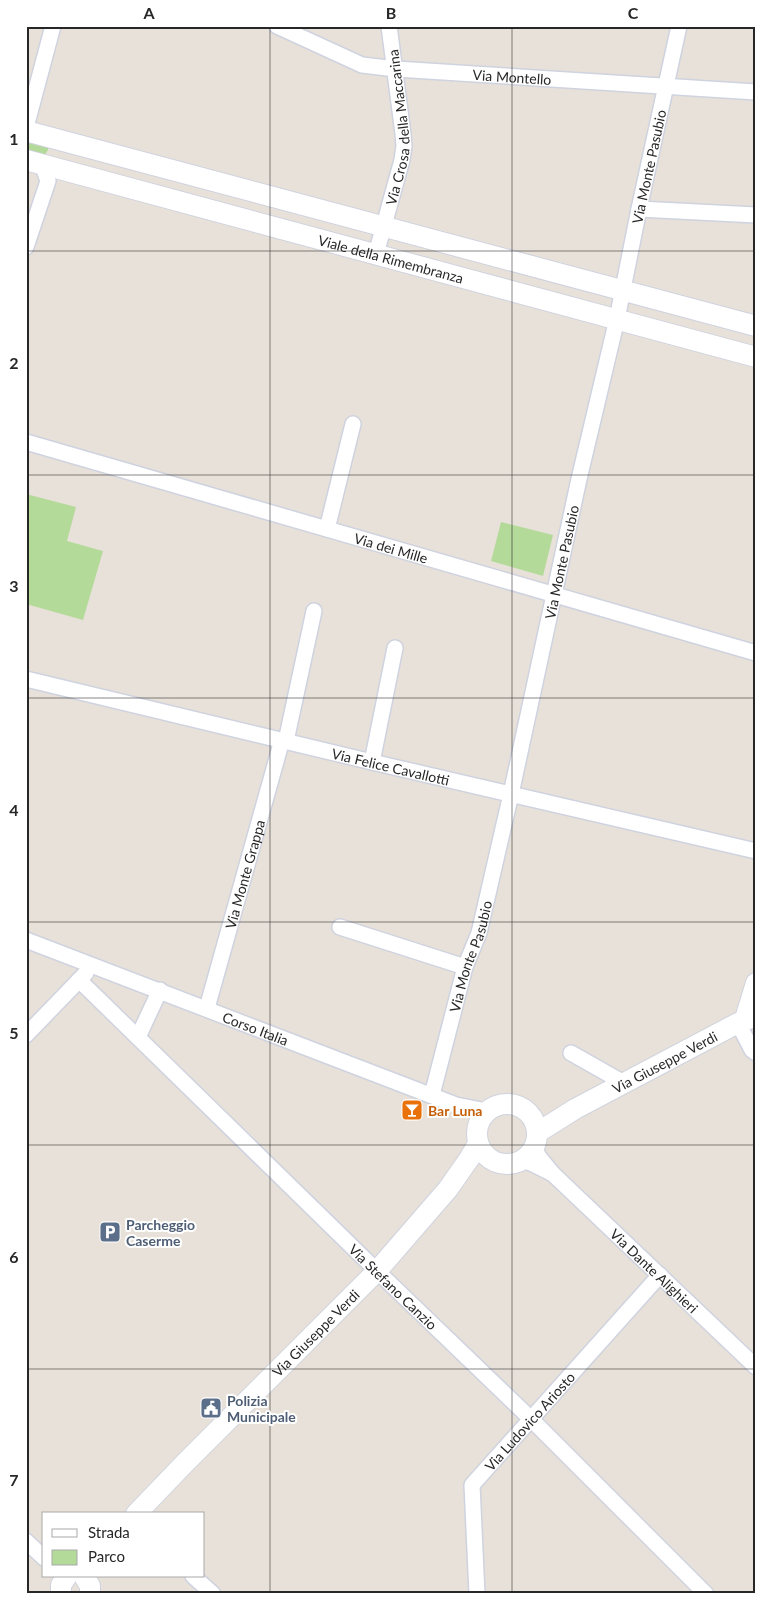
<svg xmlns="http://www.w3.org/2000/svg" width="782" height="1620" font-family="Lato,sans-serif">
<rect width="100%" height="100%" fill="#e8e1d9"/>
<!-- green -->
<path fill="#b4da9a" d="M29,142L48,146V150L44,156L28,151Z
M26,494L76,507L67,541L103,551L83,620L26,604Z
M501,522L553,535L543,576L491,561Z"/>
<g fill="none" stroke-linecap="round" stroke-linejoin="round">
<!-- street casing -->
<g stroke="#cfd3df" stroke-width="18">
<g id="street">
<path id="s1" d="M277,26L362,65L396,69L756,92"/>
<path d="M26,127L53,26"/>
<path d="M639,209L756,215"/>
<path d="M26,247L48,181L42,164"/>
<path id="s2" d="M376,254L402,160L404,146L403,134L389,26"/>
<path id="s3" d="M26,442L756,653"/>
<path d="M327,529L353,424"/>
<path id="s4" d="M26,679L372,762L756,851"/>
<path d="M286,741L314,611"/>
<path d="M372,762L395,648"/>
<path d="M340,927L465,967"/>
<path id="s5" d="M26,940L456,1105L487,1111"/>
<path id="s6" d="M79,980L377,1271L531,1419L706,1594"/>
<path id="s7" d="M207,1008L282,740"/>
<path d="M738,1023L752,1050L756,1053"/>
<path d="M26,1035L86,973"/>
<path d="M138,1037L160,990"/>
<path d="M571,1053L624,1083"/>
<path id="s8" d="M432,1095L465,967L479,933L511,794L579,479L617,319L639,209L679,26"/>
<path d="M521,1161L531,1163L553,1174L539,1157L534,1148"/>
<path id="s9" d="M553,1174L756,1367"/>
<path d="M26,1541L44,1558"/>
<path d="M193,1576L213,1594"/>
<path id="s10" d="M477,1594L472,1485L660,1275"/>
</g>
</g>
<!-- secondary casing -->
<g stroke="#cfd3df" stroke-width="22">
<g id="secondary">
<path d="M26,131L756,326"/>
<path id="s11" d="M26,160L756,357"/>
<path d="M745,1019L756,983"/>
<circle cx="507" cy="1134" r="30"/>
<path id="s12" d="M537,1133L575,1109L738,1023L756,1016"/>
<path id="s13" d="M136,1514L184,1464L377,1271L448,1189L469,1159L478,1144"/>
<path d="M84,1576L90,1586V1594"/>
<path d="M61,1594V1585L67,1576"/>
</g>
</g>
<!-- street -->
<use href="#street" stroke="#fff" stroke-width="15"/>
<!-- secondary -->
<use href="#secondary" stroke="#fff" stroke-width="20"/>
</g>
<!-- grid -->
<path fill="none" stroke="#272727" stroke-width="1" stroke-opacity="0.55" d="M270,26V1594M512,26V1594M26,251H756M26,475H756M26,698H756M26,922H756M26,1145H756M26,1369H756"/>
<!-- icons -->
<defs>
<g id="bar-square" transform="scale(1.125)"><rect x="-9" y="-9" width="18" height="18" rx="4" fill="#e8710a" stroke="#fff"/><path d="M-6-5H6L.8 .8V4.5H3.5V6h-7V4.5H-.8V.8Z" fill="#fff"/></g>
<g id="parking-square" transform="scale(1.125)"><rect x="-9" y="-9" width="18" height="18" rx="4" fill="#5c6f8a" stroke="#fff"/><path d="M-3.5-5.5H1a3.5 3.5 0 0 1 0 7H-1V5.5H-3.5ZM-1-3.4V-.6H.8a1.4 1.4 0 0 0 0-2.8Z" fill="#fff"/></g>
<g id="civic-square" transform="scale(1.125)"><rect x="-9" y="-9" width="18" height="18" rx="4" fill="#5c6f8a" stroke="#fff"/><path d="M-.6-6.5H3V-4.5H.6V-3L4-1V1h2V6H-6V1h2V-1L-.6-3ZM-1.2 2.5V6h2.4V2.5Z" fill="#fff"/></g>
</defs>
<g fill-rule="evenodd">
<use href="#bar-square" x="412" y="1110"/>
<use href="#parking-square" x="110" y="1232"/>
<use href="#civic-square" x="211" y="1408"/>
</g>
<g text-anchor="middle" dominant-baseline="central" stroke-width="4" stroke-linejoin="round" paint-order="stroke">
<!-- street labels -->
<g font-size="14" fill="#272727" stroke="#fff">
<text stroke="none"><textPath href="#s1" startOffset="244">Via Montello</textPath></text>
<text stroke="none"><textPath href="#s2" startOffset="130">Via Crosa della Maccarina</textPath></text>
<text stroke="none"><textPath href="#s8" startOffset="954">Via Monte Pasubio</textPath></text>
<text stroke="none"><textPath href="#s11" startOffset="378">Viale della Rimembranza</textPath></text>
<text stroke="none"><textPath href="#s3" startOffset="380">Via dei Mille</textPath></text>
<text stroke="none"><textPath href="#s8" startOffset="549">Via Monte Pasubio</textPath></text>
<text stroke="none"><textPath href="#s4" startOffset="375">Via Felice Cavallotti</textPath></text>
<text stroke="none"><textPath href="#s7" startOffset="139">Via Monte Grappa</textPath></text>
<text stroke="none"><textPath href="#s8" startOffset="144">Via Monte Pasubio</textPath></text>
<text stroke="none"><textPath href="#s5" startOffset="246">Corso Italia</textPath></text>
<text stroke="none"><textPath href="#s12" startOffset="146">Via Giuseppe Verdi</textPath></text>
<text stroke="none"><textPath href="#s9" startOffset="140">Via Dante Alighieri</textPath></text>
<text stroke="none"><textPath href="#s6" startOffset="439">Via Stefano Canzio</textPath></text>
<text stroke="none"><textPath href="#s13" startOffset="255">Via Giuseppe Verdi</textPath></text>
<text stroke="none"><textPath href="#s10" startOffset="195">Via Ludovico Ariosto</textPath></text>
</g>
<!-- food labels -->
<g font-size="14" font-weight="bold" fill="#c56008" stroke="#fff" text-anchor="start">
<text x="428" y="1110">Bar Luna</text>
</g>
<!-- service labels -->
<g font-size="14" font-weight="bold" fill="#4e5e75" stroke="#fff" text-anchor="start">
<text x="126" y="1224">Parcheggio<tspan x="126" dy="16">Caserme</tspan></text>
<text x="227" y="1400">Polizia<tspan x="227" dy="16">Municipale</tspan></text>
</g>
</g>
<!-- border -->
<rect width="782" height="1620" fill="none" stroke="#ffffff" stroke-width="55"/>
<!-- legend -->
<rect x="42" y="1512" width="162" height="65" fill="#ffffff" stroke="#a9a9a9"/>
<rect x="52" y="1529" width="25" height="8" fill="#ffffff" stroke="#a9a9a9"/>
<text x="88" y="1538" font-size="15" fill="#272727">Strada</text>
<rect x="52" y="1550" width="25" height="15" fill="#b4da9a" stroke="#a9a9a9"/>
<text x="88" y="1562" font-size="15" fill="#272727">Parco</text>
<rect x="28" y="28" width="726" height="1564" fill="none" stroke="#272727" stroke-width="2"/>
<g font-size="16" text-anchor="middle" font-weight="bold" fill="#272727">
<text x="149" y="19">A</text>
<text x="391" y="19">B</text>
<text x="633" y="19">C</text>
<text x="14" y="145">1</text>
<text x="14" y="369">2</text>
<text x="14" y="592">3</text>
<text x="14" y="816">4</text>
<text x="14" y="1039">5</text>
<text x="14" y="1263">6</text>
<text x="14" y="1486">7</text>
</g>
</svg>
